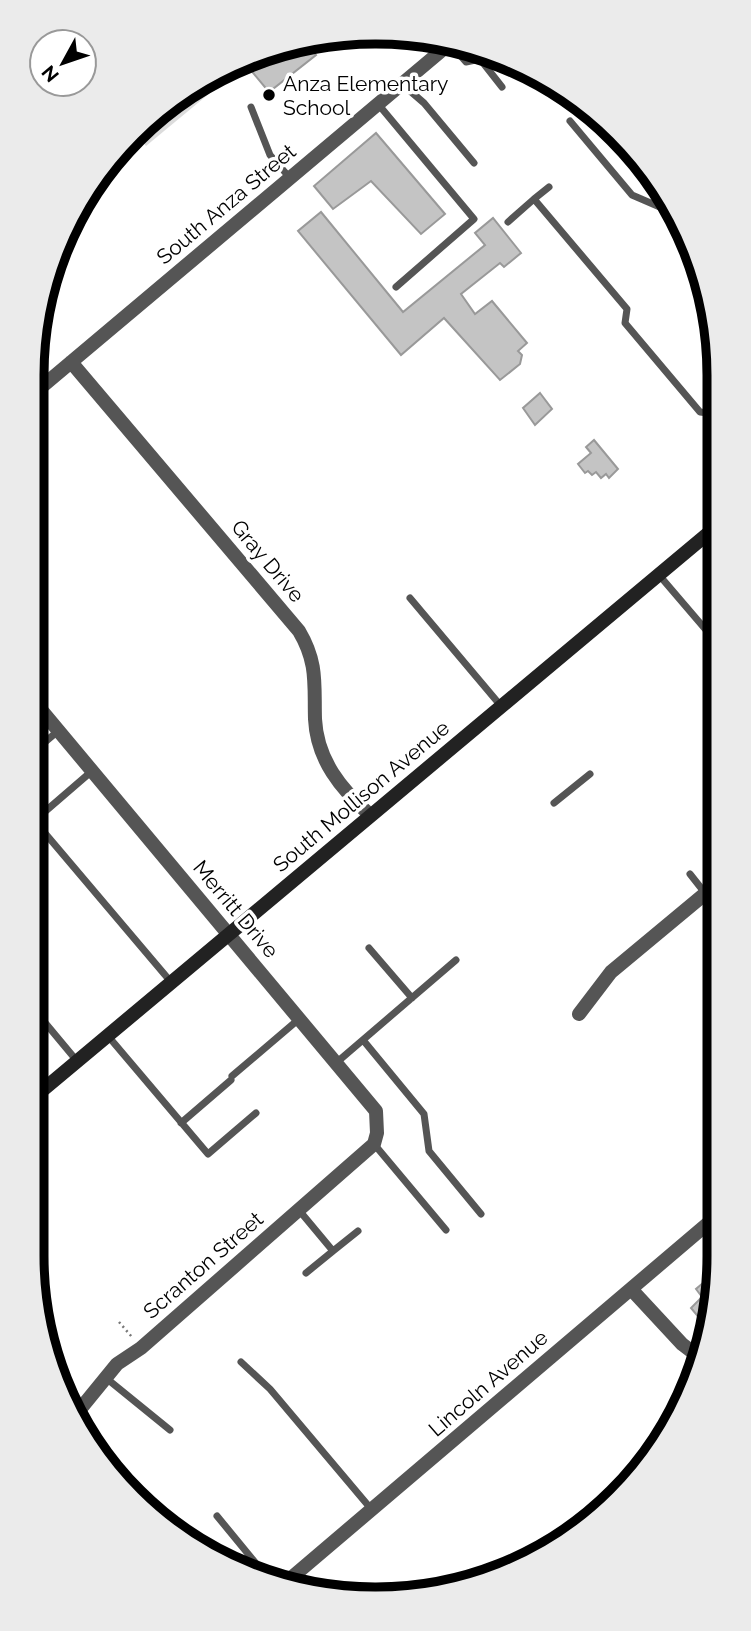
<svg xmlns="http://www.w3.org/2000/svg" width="751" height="1631" font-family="Raleway,sans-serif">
<rect width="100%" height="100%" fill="#fff"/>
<!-- pitch -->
<path fill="#dcdcdc" d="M223,72L228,78L146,146L134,131Z"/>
<!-- building -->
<path fill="#c4c4c4" stroke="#999" stroke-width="2" d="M308,45L316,55L269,92L249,68L272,52Z
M376,133L445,214L421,234L371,181L333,209L314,186Z
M321,212L403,312L485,245L475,233L493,218L521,253L504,267L500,263L461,294L475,314L492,301L527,343L518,351L522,355L520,364L500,380L444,318L401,355L298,231Z
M540,393L552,409L535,425L523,408Z
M594,440L618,469L609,478L606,474L601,478L596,472L592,475L588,471L585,473L578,464L591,453L586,447Z
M709,1278L714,1285L706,1326L691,1308L702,1297L696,1289Z"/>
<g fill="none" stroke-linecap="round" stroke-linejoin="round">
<!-- path -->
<path stroke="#777" stroke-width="2.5" stroke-dasharray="2 3.5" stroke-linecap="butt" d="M119,1322L132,1337"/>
<!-- lane -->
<path stroke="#555" stroke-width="7" d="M453,47L466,62L480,59L502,87
M402,84L424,103L474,163
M378,104L474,219L396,287
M251,107L270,155L290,178
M570,121L632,195L676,214
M549,187L534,199L627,309L625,323L700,412L717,414
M508,222L534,199
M659,575L718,644
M410,598L501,706
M32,727L45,715
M32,753L58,731
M554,803L590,774
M44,832L41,815L92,771
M32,843L44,832L171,982
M690,874L705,893
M369,948L412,998
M32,1007L77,1061
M108,1036L208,1154L256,1113
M363,1040L424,1114L429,1151L481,1214
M336,1063L456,960
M232,1076L299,1019
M181,1123L231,1080
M374,1144L446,1230
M298,1209L333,1251L358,1231
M306,1273L333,1251
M241,1362L270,1389L372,1510
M106,1378L170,1430
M217,1516L268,1578"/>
<!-- street -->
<path stroke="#555" stroke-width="14" d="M71,362L299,631C318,663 314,684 315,719C317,760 341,789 370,815
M32,395L447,46
M32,699L376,1111L377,1133L374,1144L141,1348L117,1364L77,1413
M579,1014L611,972L718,883
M631,1289L682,1344L699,1357
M284,1584L719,1214"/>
<!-- secondary -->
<path stroke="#222" stroke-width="14" d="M32,1099L717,526"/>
</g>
<!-- markers -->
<circle fill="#000" stroke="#fff" stroke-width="2.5" cx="269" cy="95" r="7"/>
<g text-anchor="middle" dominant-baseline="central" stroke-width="7" stroke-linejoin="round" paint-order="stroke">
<!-- poi labels -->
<g font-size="21" fill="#000" stroke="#fff" text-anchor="start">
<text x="283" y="83">Anza Elementary<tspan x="283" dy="24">School</tspan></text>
</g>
<!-- street labels -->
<g font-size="21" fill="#000" stroke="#fff">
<text transform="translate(226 204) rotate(-40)">South Anza Street</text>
<text transform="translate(268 561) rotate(50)">Gray Drive</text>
<text transform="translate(361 796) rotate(-40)">South Mollison Avenue</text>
<text transform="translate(236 909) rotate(50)">Merritt Drive</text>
<text transform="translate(203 1265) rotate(-41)">Scranton Street</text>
<text transform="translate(488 1383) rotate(-41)">Lincoln Avenue</text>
</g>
</g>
<!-- crop -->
<path d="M0 0H751V1631H0ZM375 44H376A331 331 0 0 1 707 375V1256A331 331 0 0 1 376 1587H375A331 331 0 0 1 44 1256V375A331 331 0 0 1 375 44Z" fill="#ebebeb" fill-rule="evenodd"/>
<path fill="none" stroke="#000" stroke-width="9" d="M375 44H376A331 331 0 0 1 707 375V1256A331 331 0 0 1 376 1587H375A331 331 0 0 1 44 1256V375A331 331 0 0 1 375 44Z"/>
<!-- north arrow -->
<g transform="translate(63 63) rotate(230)"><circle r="33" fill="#ffffff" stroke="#999999" stroke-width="2"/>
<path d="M0-5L12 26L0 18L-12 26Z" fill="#000000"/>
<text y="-10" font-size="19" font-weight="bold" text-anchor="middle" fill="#000000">N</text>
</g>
</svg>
